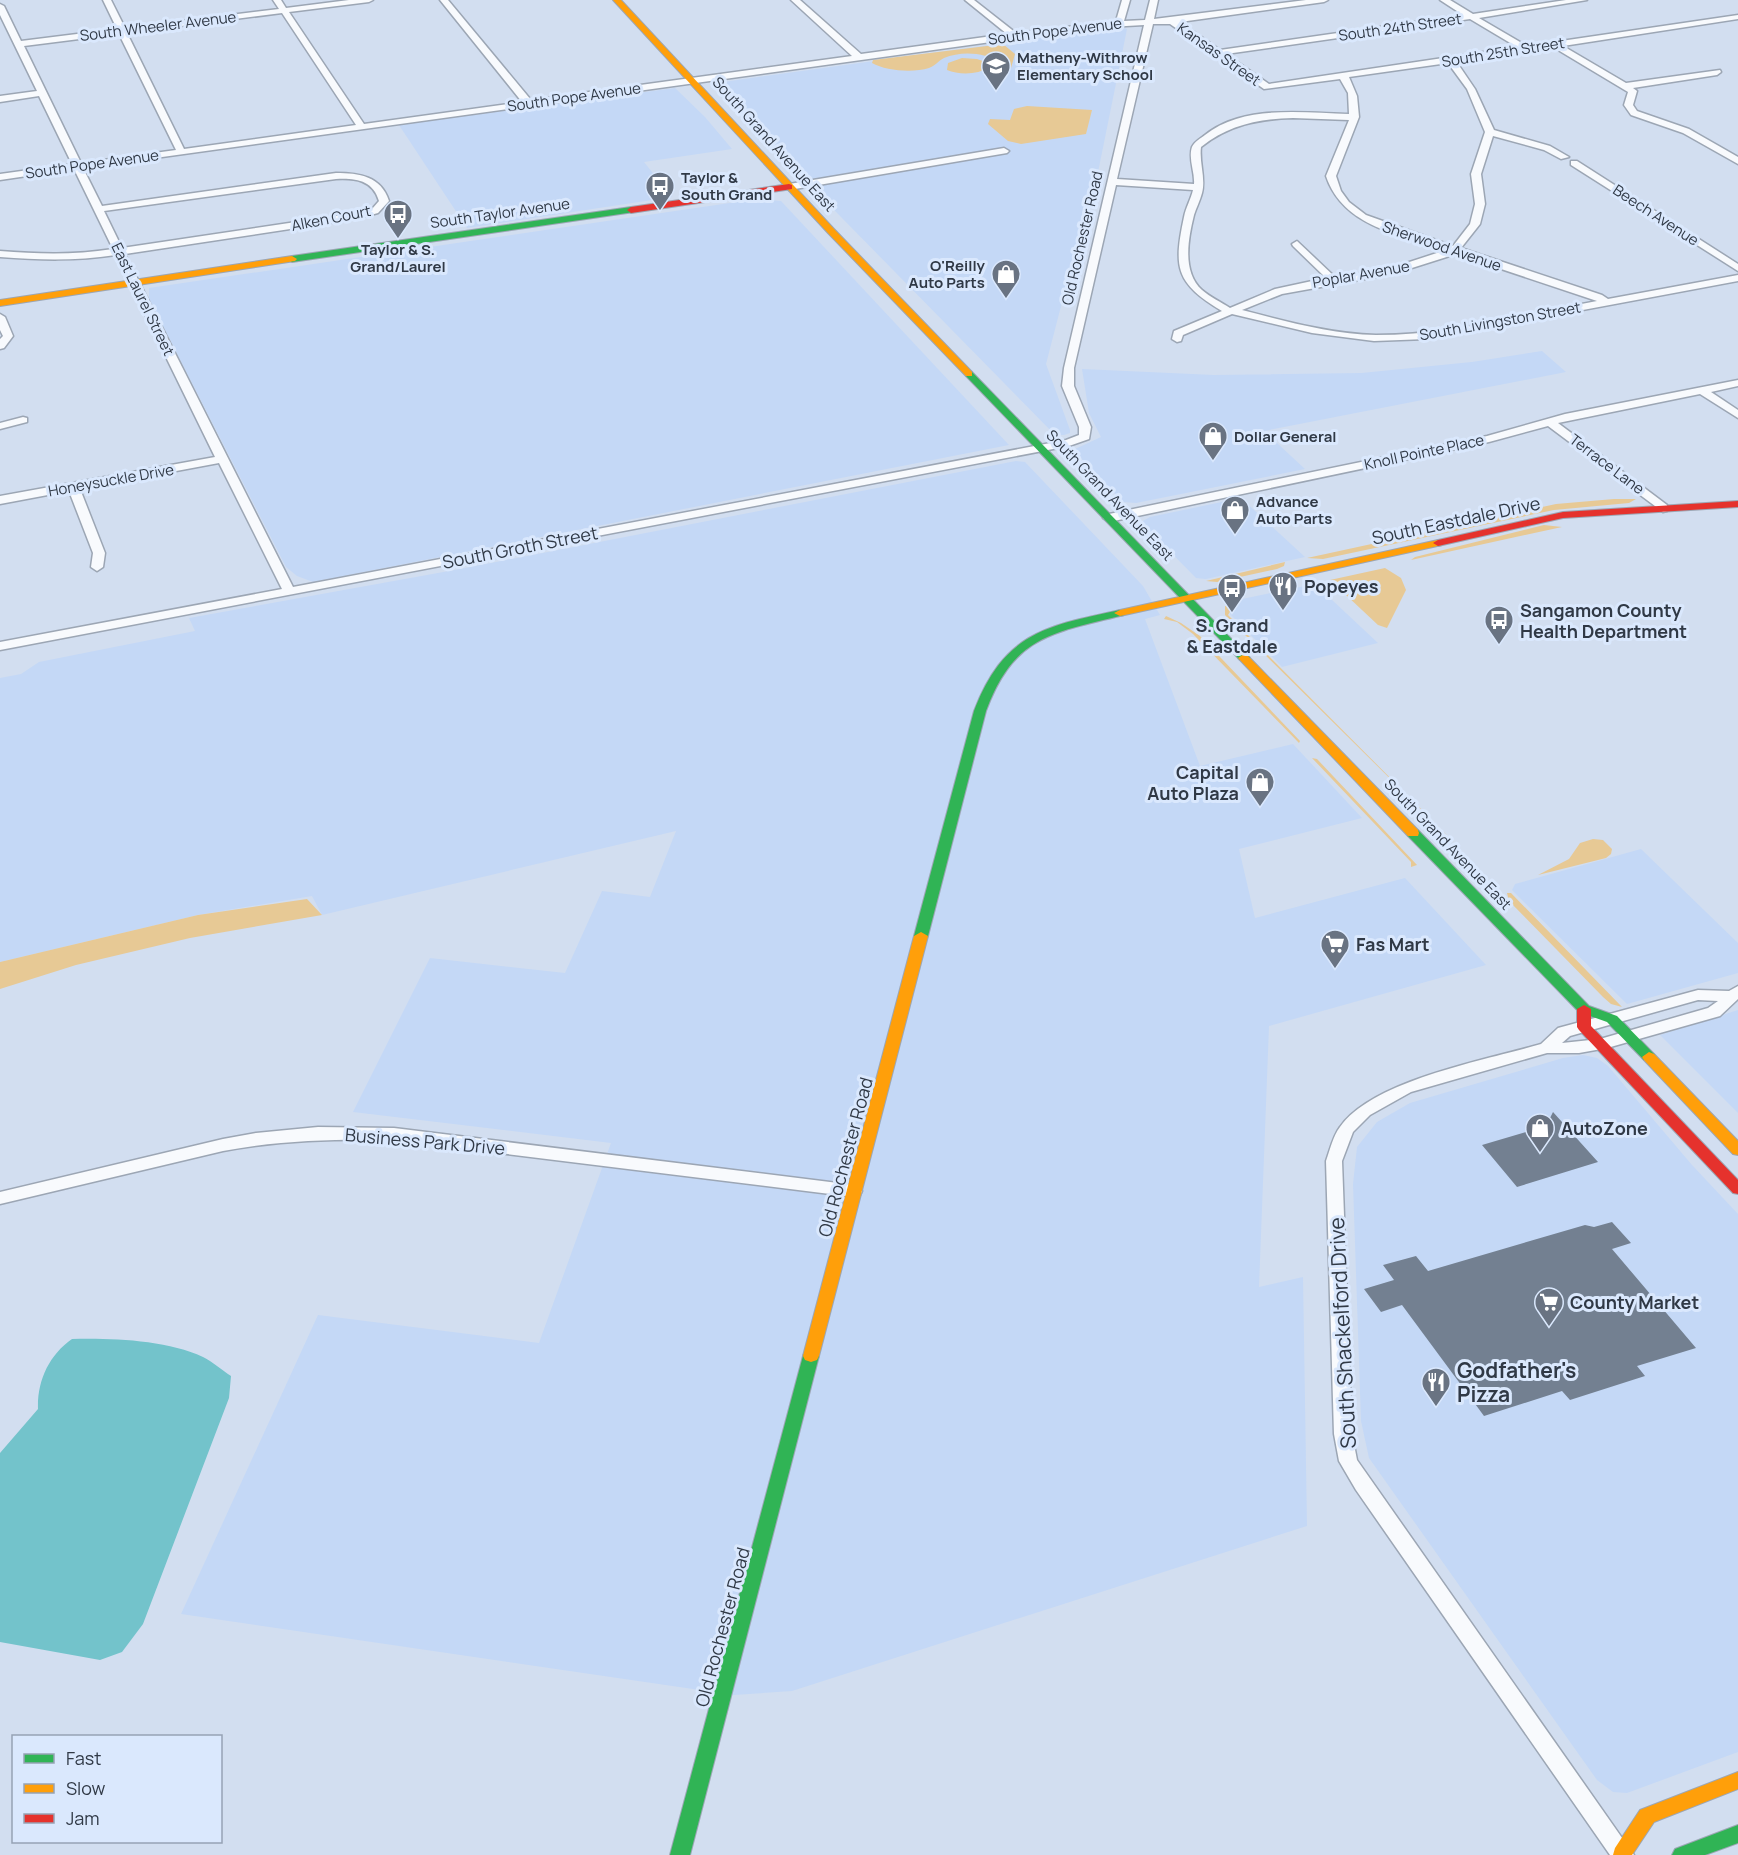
<svg xmlns="http://www.w3.org/2000/svg" width="1738" height="1855" font-family="Manrope,sans-serif">
<rect width="100%" height="100%" fill="#d2def0"/>
<!-- built -->
<path fill="#c4d8f6" d="M1120,27L1127,29L1095,187L1074,256L1046,364L1070,430V433L1064,435H1055L788,163L716,83Z
M675,88L705,117L732,149L644,162L672,197L467,228L399,125Z
M757,199L781,201L1009,445L313,582L297,576L286,567L149,299V288Z
M1542,351L1566,372L1264,431L1305,469L1136,503L1123,502L1073,450L1101,437L1089,413L1082,369L1214,375L1362,373L1472,362Z
M1016,461L1025,462L1143,586L1160,615L1145,619L1200,766L1293,744L1362,818L1239,849L1255,918L1405,878L1486,965L1269,1026L1259,1287L1303,1277L1307,1526L792,1691L734,1695L181,1614L318,1315L539,1343L611,1143L353,1112L430,958L565,973L602,891L650,897L676,831L322,915L312,896L198,915L0,962V678L21,674L39,662L195,631L189,618L460,569Z
M1241,498L1305,557L1206,579L1196,578L1141,522L1150,517Z
M1315,584L1378,643L1282,667L1230,614L1242,599Z
M1641,849L1738,943V973L1627,1004L1512,890L1515,884Z
M1738,1010V1113L1660,1035Z
M1583,1055L1597,1058L1608,1066L1692,1165L1738,1214V1752L1627,1793L1613,1792L1597,1780L1369,1458L1361,1421L1353,1184L1357,1147L1377,1122L1410,1103L1563,1058Z"/>
<!-- green -->
<path fill="#e7c995" d="M1003,44L1015,54L1011,68H1001L1000,63C985,52 961,51 944,58C938,61 935,66 929,68C913,73 886,71 872,63L873,60Z
M962,58L977,59L988,63L989,67C978,75 959,75 947,70L948,63Z
M1027,106L1092,110L1086,134L1021,144L1008,141L988,124L990,119L1010,120L1014,109Z
M1614,499H1636L1629,503L1554,510L1323,559L1307,558L1556,504Z
M1544,525L1562,527L1411,560L1415,557Z
M1285,562L1284,566L1277,569L1217,582L1206,581Z
M1385,568L1401,578L1406,590L1387,628L1378,625L1330,580Z
M1225,606L1233,607L1228,615L1457,845L1234,624L1225,615Z
M1166,616L1181,623L1200,636L1300,741L1299,743L1193,634L1177,622L1164,619Z
M1312,758L1317,759L1417,865L1411,867V862Z
M1593,839L1603,840L1612,849L1611,854L1606,858L1538,875L1569,859L1580,843Z
M1507,893H1511L1622,1007L1611,1004L1603,997L1509,901Z
M307,899L322,915L190,938L76,965L0,989V962L198,915Z"/>
<!-- water -->
<path fill="#73c3cb" d="M72,1339C112,1338 167,1340 203,1357C213,1362 222,1370 231,1376L229,1398L143,1624L122,1652L100,1660L0,1642V1453L38,1409C37,1381 49,1355 72,1339Z"/>
<!-- building -->
<path fill="#738091" d="M1553,1112L1598,1162L1517,1187L1482,1145L1546,1126Z
M1612,1222L1631,1243L1612,1249L1696,1348L1637,1366L1645,1376L1570,1400L1562,1391L1484,1416L1402,1305L1381,1312L1364,1289L1394,1280L1383,1265L1416,1256L1428,1271L1585,1225L1594,1227Z"/>
<g fill="none" stroke-linecap="round" stroke-linejoin="round">
<!-- street casing -->
<g stroke="#9ca6b4" stroke-width="3">
<path id="street" d="M103,0H111L125,28L279,9L273,0H281L286,8L349,0H373L369,2L289,12L364,124L522,102L440,0H448L531,100L852,56L791,0H800L861,54L1007,34L965,0H974L1016,33L1116,21L1122,0H1130L1124,21L1145,20L1150,0H1158L1154,19L1306,0H1328L1324,2L1180,22L1220,50L1463,15L1440,0H1450L1473,14L1566,0H1587L1479,18L1527,46L1738,15V19L1563,46L1626,83L1720,70L1721,72L1717,75L1633,88L1637,91L1633,105L1637,111L1689,129L1738,157V164L1683,133L1631,115L1624,105L1628,92L1553,47L1456,61L1475,89L1494,130L1550,146L1569,157L1561,159L1544,150L1493,136L1481,174L1485,204L1480,224L1461,248L1602,295L1608,299L1738,275V281L1427,339L1374,341L1312,333L1232,314L1183,335L1181,341L1177,342L1172,339L1174,331L1222,311C1176,283 1173,269 1184,217C1186,207 1191,199 1193,190L1116,185L1074,368V386L1091,427L1089,439L1069,446L0,650V642L282,589L219,463L80,489L105,553L103,567L97,571L91,567L93,553L69,491L0,504V496L215,457L116,255C76,261 40,260 0,257V251C39,254 74,255 113,249L74,169L0,180V174L72,164L39,96L0,102V96L37,91L0,15V4L4,6L21,41L117,29ZM282,13L356,125L184,149L127,33ZM1470,19L1517,47L1269,84L1226,54ZM1153,24H1170L1264,89L1340,79L1348,93L1349,114C1304,113 1243,104 1205,135C1201,138 1194,142 1192,147C1188,159 1195,172 1194,184L1117,179ZM1144,25L1064,368L1062,386L1079,427V435L1066,440L293,587L125,254L356,219L378,213L389,201C381,176 359,173 336,173L102,206L83,168L1091,28ZM119,34L176,150L81,163L24,46ZM1448,63L1467,89L1485,132L1471,174L1475,204L1470,224L1453,246L1366,215L1349,202L1341,191L1336,176L1359,117L1357,96L1349,77ZM1293,118L1349,120L1326,176C1343,227 1401,235 1446,250L1391,268L1335,277L1297,241L1292,244L1293,246L1326,278L1275,289L1230,308C1221,302 1210,297 1202,290C1182,272 1188,239 1194,215C1196,208 1200,201 1202,193C1206,178 1199,163 1201,147C1229,125 1258,119 1293,118ZM336,179C355,178 373,180 379,201L372,209L356,213L122,248L104,211ZM1456,254L1597,301C1525,315 1450,335 1376,335C1331,334 1285,321 1242,310L1282,294L1393,274Z
M1004,148L1009,151L1007,153L789,190L784,187L789,184Z
M1571,161H1577L1738,264V271L1571,165Z
M0,314L5,317L13,336L4,348L0,349V339L3,336L0,330Z
M1738,380V386L1711,392L1738,410V418L1700,394L1558,423L1667,505V511L1663,512L1548,426L1489,442L1109,522L1103,518L1109,514L1487,436L1565,414Z
M23,417L27,418V422L0,429V423Z
M1738,986V999L1720,1016L1607,1048L1579,1053H1547L1411,1092L1370,1115L1353,1132L1342,1161L1352,1434L1357,1460L1634,1855H1610L1356,1490L1339,1461L1334,1434L1326,1161C1330,1150 1333,1136 1340,1127C1373,1080 1486,1060 1541,1044L1558,1028L1698,990L1729,991ZM1698,1000L1718,1001L1708,1008L1600,1039L1562,1043L1570,1036Z
M318,1127L394,1128L854,1185L860,1187L862,1191L860,1195L854,1197L394,1140C336,1139 280,1140 223,1151L0,1204V1192L223,1139L256,1133Z"/>
</g>
<!-- fast casing -->
<g stroke="#9ca6b4" stroke-width="2">
<path id="fast" d="M631,207L634,208V212L292,262L287,259L292,256Z
M969,371L972,372L1248,656L1250,658L1248,660H1240L966,376V372Z
M1120,610L1124,611V615C1053,633 1014,635 986,711L928,936L926,939H916L914,936L974,711C1004,633 1045,626 1120,610Z
M1413,829L1418,830L1589,1006L1617,1016L1654,1054L1656,1057L1654,1060H1644L1607,1022L1579,1012L1408,836L1407,833L1408,830Z
M811,1350L817,1352L819,1356L690,1855H670L803,1356L805,1352Z
M1738,1825V1843L1705,1855H1672L1675,1849Z"/>
</g>
<!-- slow casing -->
<g stroke="#9ca6b4" stroke-width="2">
<path id="slow" d="M613,0H621L834,229L972,372V376H966L828,233Z
M292,256L297,259L295,261L0,306V300Z
M1438,540L1442,541V545L1120,616L1114,613L1120,610Z
M1244,654L1248,656L1418,830L1419,833L1418,836H1408L1240,660L1238,658Z
M921,932L928,936L819,1356L817,1360L811,1362L805,1360L803,1356L914,936Z
M1649,1052L1654,1054L1738,1141V1155L1733,1154L1644,1060L1642,1057Z
M1738,1772V1789L1654,1822L1632,1855H1613L1615,1848L1640,1810Z"/>
</g>
<!-- jam casing -->
<g stroke="#9ca6b4" stroke-width="2">
<path id="jam" d="M789,184L792,185V189L631,213L627,210L631,207Z
M1738,501V507L1563,518L1438,546L1433,543L1438,540L1563,512Z
M1584,1005L1591,1009V1026L1738,1180V1194L1733,1193L1579,1030L1577,1027V1009Z"/>
</g>
<!-- street -->
<use href="#street" fill="#f8fafd" fill-rule="evenodd"/>
<!-- fast -->
<use href="#fast" fill="#30b455" fill-rule="evenodd"/>
<!-- slow -->
<use href="#slow" fill="#ff9f0a" fill-rule="evenodd"/>
<!-- jam -->
<use href="#jam" fill="#e5322d" fill-rule="evenodd"/>
</g>
<!-- icons -->
<defs>
<g id="school-pin" transform="scale(1.5)"><path d="M0 17L-7.5 6A9.5 9.5 0 1 1 7.5 6Z" fill="#697382" stroke="#dae8fd"/><path d="M0-5L7-2L0 1L-7-2ZM-4 1L0 2.5L4 1V4Q0 6-4 4Z" fill="#fff"/></g>
<g id="bus-pin" transform="scale(1.5)"><path d="M0 17L-7.5 6A9.5 9.5 0 1 1 7.5 6Z" fill="#697382" stroke="#dae8fd"/><path d="M-5-6H5V4H4V6H2V4H-2V6H-4V4H-5ZM-3.5-4V0h7V-4ZM-3.5 1.2v1.5H-2V1.2ZM2 1.2v1.5H3.5V1.2Z" fill="#fff"/></g>
<g id="shop-pin" transform="scale(1.5)"><path d="M0 17L-7.5 6A9.5 9.5 0 1 1 7.5 6Z" fill="#697382" stroke="#dae8fd"/><path d="M-5-2.5h2.3a2.7 3.5 0 0 1 5.4 0H5L5.5 6h-11ZM-1.5-2.5h3a1.5 2.3 0 0 0-3 0Z" fill="#fff"/></g>
<g id="restaurant-pin" transform="scale(1.5)"><path d="M0 17L-7.5 6A9.5 9.5 0 1 1 7.5 6Z" fill="#697382" stroke="#dae8fd"/><path d="M-5-6h1v4h1v-4h1v4h1v-4h1v5L-1.5 .5V6h-2V.5L-5-1ZM5-6V6H3V1.5H1.5Q1.5-4 5-6Z" fill="#fff"/></g>
<g id="supermarket-pin" transform="scale(1.5)"><path d="M0 17L-7.5 6A9.5 9.5 0 1 1 7.5 6Z" fill="#697382" stroke="#dae8fd"/><path d="M-6-5.5h2.5l.6 2H6L4.5 2H-2.5L-4.4-4H-6ZM-1.5 3.2a1.3 1.3 0 1 0 .1 0ZM3 3.2a1.3 1.3 0 1 0 .1 0Z" fill="#fff"/></g>
</defs>
<g fill-rule="evenodd">
<use href="#school-pin" x="996" y="66"/>
<use href="#bus-pin" x="660" y="186"/>
<use href="#bus-pin" x="398" y="214"/>
<use href="#shop-pin" x="1006" y="274"/>
<use href="#shop-pin" x="1213" y="436"/>
<use href="#shop-pin" x="1235" y="510"/>
<use href="#restaurant-pin" x="1283" y="586"/>
<use href="#bus-pin" x="1232" y="588"/>
<use href="#bus-pin" x="1499" y="620"/>
<use href="#shop-pin" x="1260" y="782"/>
<use href="#supermarket-pin" x="1335" y="944"/>
<use href="#shop-pin" x="1540" y="1128"/>
<use href="#supermarket-pin" x="1549" y="1302"/>
<use href="#restaurant-pin" x="1436" y="1382"/>
</g>
<g text-anchor="middle" dominant-baseline="central" stroke-width="6" stroke-linejoin="round" paint-order="stroke">
<!-- far-street labels -->
<g font-size="15" fill="#303946" stroke="#dae8fd">
<text transform="translate(158 26) rotate(-7)">South Wheeler Avenue</text>
<text transform="translate(1400 27) rotate(-8)">South 24th Street</text>
<text transform="translate(1055 31) rotate(-7)">South Pope Avenue</text>
<text transform="translate(1503 52) rotate(-9)">South 25th Street</text>
<text transform="translate(1219 54) rotate(35)">Kansas Street</text>
<text transform="translate(574 97) rotate(-8)">South Pope Avenue</text>
<text transform="translate(774 144) rotate(48)">South Grand Avenue East</text>
<text transform="translate(92 164) rotate(-8)">South Pope Avenue</text>
<text transform="translate(500 213) rotate(-8)">South Taylor Avenue</text>
<text transform="translate(1656 215) rotate(33)">Beech Avenue</text>
<text transform="translate(331 218) rotate(-11)">Alken Court</text>
<text transform="translate(1082 238) rotate(-77)">Old Rochester Road</text>
<text transform="translate(1442 246) rotate(19)">Sherwood Avenue</text>
<text transform="translate(1361 274) rotate(-10)">Poplar Avenue</text>
<text transform="translate(143 299) rotate(64)">East Laurel Street</text>
<text transform="translate(1500 321) rotate(-10)">South Livingston Street</text>
<text transform="translate(1424 452) rotate(-12)">Knoll Pointe Place</text>
<text transform="translate(1607 464) rotate(37)">Terrace Lane</text>
<text transform="translate(111 480) rotate(-10)">Honeysuckle Drive</text>
<text transform="translate(1110 495) rotate(46)">South Grand Avenue East</text>
<text transform="translate(1448 844) rotate(46)">South Grand Avenue East</text>
</g>
<!-- far-poi labels -->
<g font-size="15" font-weight="bold" fill="#303946" stroke="#dae8fd" text-anchor="start">
<text x="1017" y="57">Matheny-Withrow<tspan x="1017" dy="17">Elementary School</tspan></text>
<text x="681" y="177">Taylor &amp;<tspan x="681" dy="17">South Grand</tspan></text>
<text x="398" y="249" text-anchor="middle">Taylor &amp; S.<tspan x="398" dy="17">Grand/Laurel</tspan></text>
<text x="985" y="265" text-anchor="end">O'Reilly<tspan x="985" dy="17">Auto Parts</tspan></text>
<text x="1234" y="436">Dollar General</text>
<text x="1256" y="501">Advance<tspan x="1256" dy="17">Auto Parts</tspan></text>
</g>
<!-- street labels -->
<g font-size="18" fill="#303946" stroke="#dae8fd">
<text transform="translate(1456 520) rotate(-12)">South Eastdale Drive</text>
<text transform="translate(520 547) rotate(-11)">South Groth Street</text>
<text transform="translate(425 1141) rotate(5)">Business Park Drive</text>
<text transform="translate(845 1157) rotate(-75)">Old Rochester Road</text>
<text transform="translate(722 1627) rotate(-75)">Old Rochester Road</text>
</g>
<!-- poi labels -->
<g font-size="18" font-weight="bold" fill="#303946" stroke="#dae8fd" text-anchor="start">
<text x="1304" y="586">Popeyes</text>
<text x="1520" y="610">Sangamon County<tspan x="1520" dy="21">Health Department</tspan></text>
<text x="1232" y="625" text-anchor="middle">S. Grand<tspan x="1232" dy="21">&amp; Eastdale</tspan></text>
<text x="1239" y="772" text-anchor="end">Capital<tspan x="1239" dy="21">Auto Plaza</tspan></text>
<text x="1356" y="944">Fas Mart</text>
<text x="1561" y="1128">AutoZone</text>
<text x="1570" y="1302">County Market</text>
</g>
<!-- near-street labels -->
<g font-size="21" fill="#303946" stroke="#dae8fd">
<text transform="translate(1342 1333) rotate(-93)">South Shackelford Drive</text>
</g>
<!-- near-poi labels -->
<g font-size="21" font-weight="bold" fill="#303946" stroke="#dae8fd" text-anchor="start">
<text x="1457" y="1370">Godfather's<tspan x="1457" dy="24">Pizza</tspan></text>
</g>
</g>
<!-- legend -->
<rect x="12" y="1735" width="210" height="108" fill="#dae8fd" stroke="#96a2b4" stroke-width="1.5"/>
<rect x="24" y="1754" width="30" height="9" fill="#30b455" stroke="#96a2b4" stroke-width="1.5"/>
<text x="66" y="1765" font-size="18" fill="#303946">Fast</text>
<rect x="24" y="1784" width="30" height="9" fill="#ff9f0a" stroke="#96a2b4" stroke-width="1.5"/>
<text x="66" y="1795" font-size="18" fill="#303946">Slow</text>
<rect x="24" y="1814" width="30" height="9" fill="#e5322d" stroke="#96a2b4" stroke-width="1.5"/>
<text x="66" y="1825" font-size="18" fill="#303946">Jam</text>
</svg>
